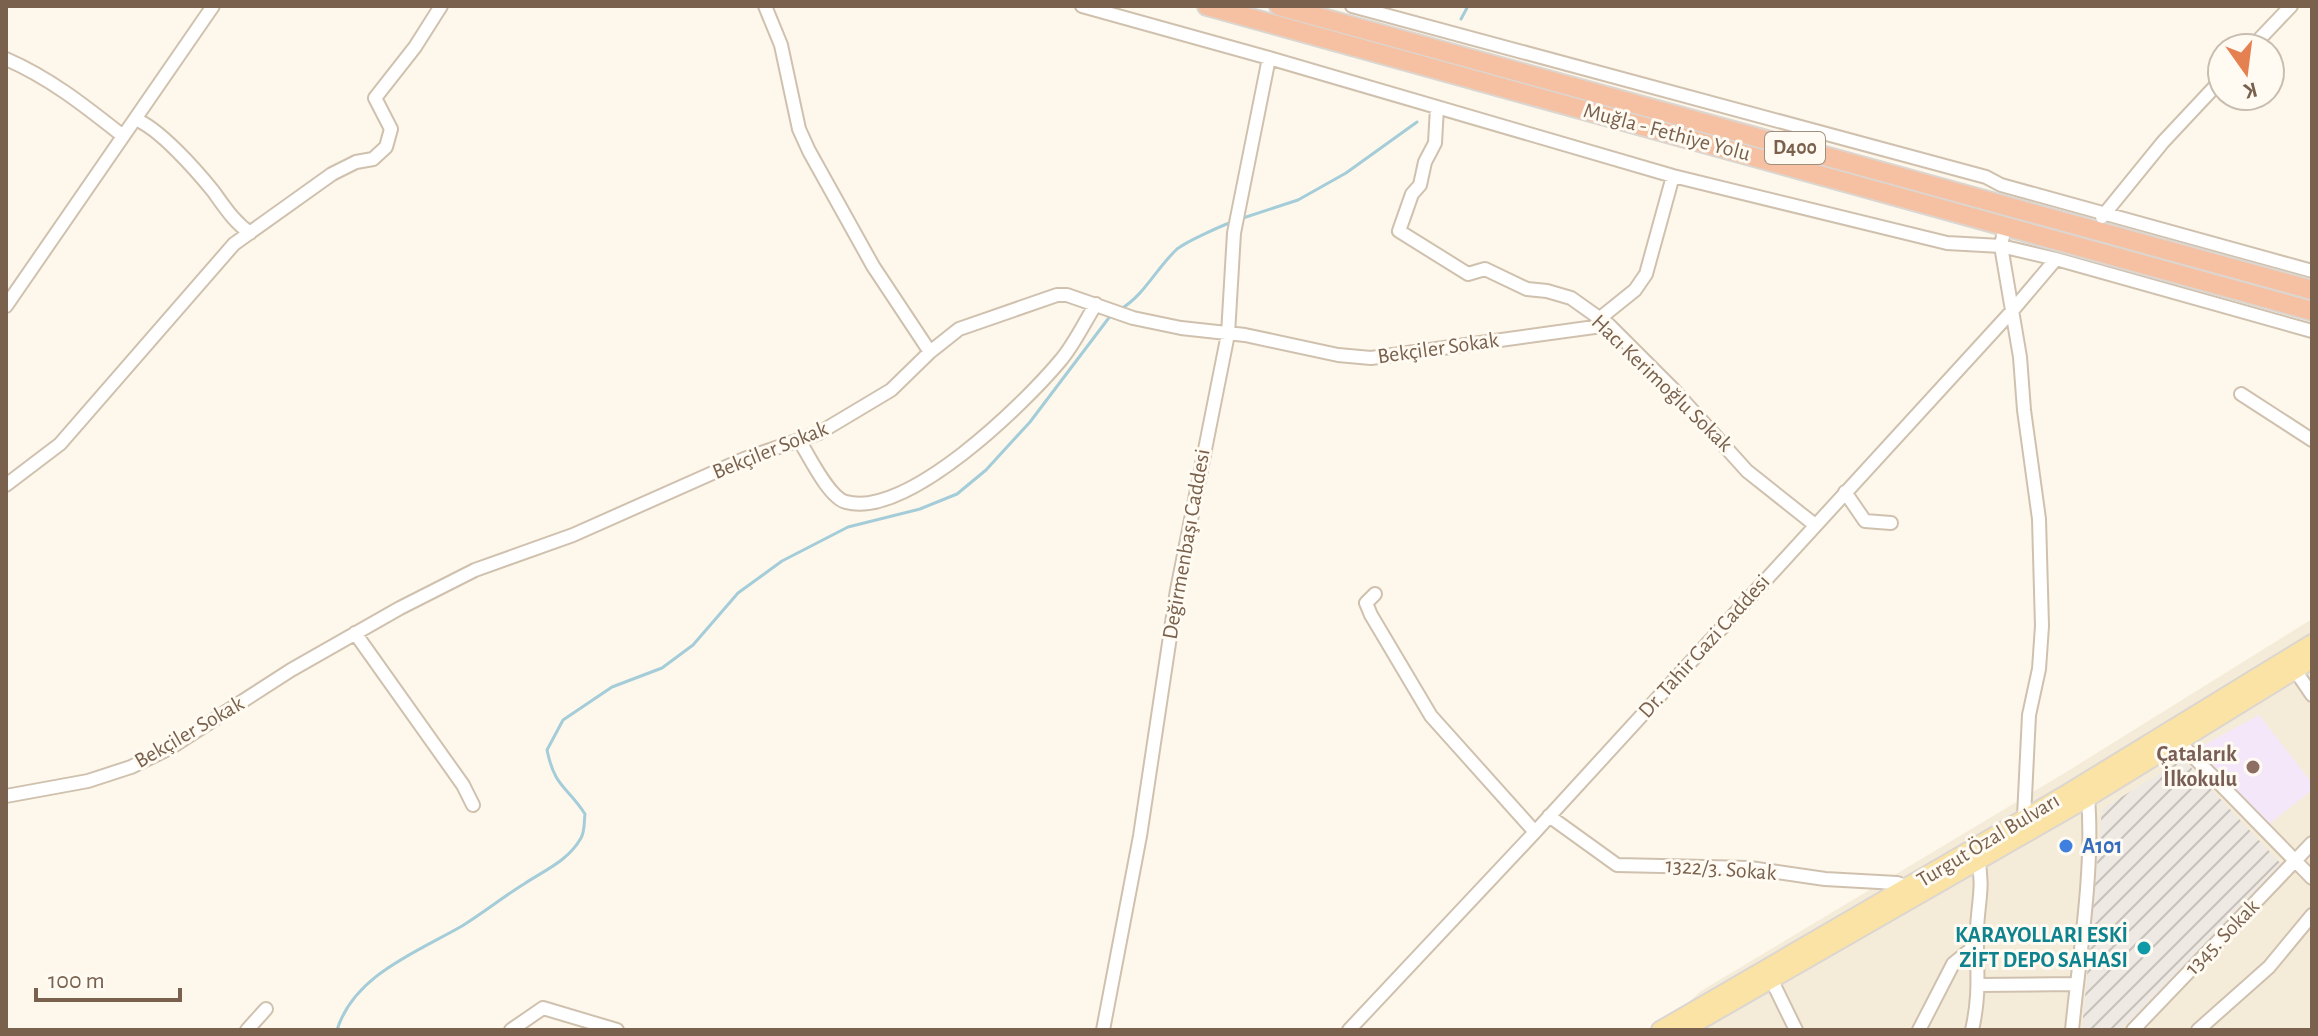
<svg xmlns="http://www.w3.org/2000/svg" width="2318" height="1036" font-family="'Alegreya Sans',sans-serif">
<defs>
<pattern id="industrial-furrows" width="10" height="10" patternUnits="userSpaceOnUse" patternTransform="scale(2)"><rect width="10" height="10" fill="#eeeae3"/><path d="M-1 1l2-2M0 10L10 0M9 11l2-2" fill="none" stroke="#c6c1ba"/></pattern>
</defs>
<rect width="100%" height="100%" fill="#fdf8eb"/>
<!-- residential -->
<path fill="#f5ebd9" d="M2312,619V1030H1664L1662,1026L1701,991L2063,774Z"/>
<!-- industrial -->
<path fill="url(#industrial-furrows)" d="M2183,759L2283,866L2153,1001L2120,1030H2082L2102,809Z"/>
<!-- education -->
<path fill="#f5e7fa" d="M2259,715L2312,783V790L2263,829L2193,751Z"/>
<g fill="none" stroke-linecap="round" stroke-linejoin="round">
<!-- stream -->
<path stroke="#a4ccd9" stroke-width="3" d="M1461,19L1468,6
M1243,218L1298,200L1346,173L1417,122
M1121,309C1145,294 1156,269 1176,250C1183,243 1221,226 1232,222
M337,1030C354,975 417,952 462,926C483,913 503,897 524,884C545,870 568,861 581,838C585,831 584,821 585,814C566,785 555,788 547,750L563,720L612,687L662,668L693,645L738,593L782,561L848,527L920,509L957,494L986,470L1030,422L1111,315"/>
<!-- minor casing -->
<g stroke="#d0c1af" stroke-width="16">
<path id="minor" d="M765,6L781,45L799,129L809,151L873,266L930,352
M1082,6L1269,58L1673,176L1947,243L2001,246L2056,259L2312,331
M1352,6L1986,177L2001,185L2312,271
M2251,48L2291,6
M6,59C50,78 85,106 123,136
M1437,107L1435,143L1425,162L1420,185L1412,194L1399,231L1468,274L1485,269L1527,289L1547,291L1571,298L1609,325L1674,390L1747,471L1815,525
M135,119C159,128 196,170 213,191C224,206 234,222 250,233
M2102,217L2163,142L2222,79
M2005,226L2001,246L2020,357L2024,410L2039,519L2042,626L2039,669L2029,715L2024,817
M6,306L213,6
M1599,319L1635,290L1646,274L1673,176
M2241,394L2312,440
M799,440C809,456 829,498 846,502C907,519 1024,404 1060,361C1074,345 1084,323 1096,304
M6,485L60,444L234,244L332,174L356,162L373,159L386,147L391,129L375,98L415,47L441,6
M1845,492L1865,521L1891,523
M1375,594L1366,603L1371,615L1431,716L1535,832
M355,633L463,785L473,805
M2295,670L2312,695
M2180,743L2312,878
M6,796L88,781L131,767L170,748L291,670L400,608L475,570L573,535L744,459L819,433L891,390L930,352L959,329L1057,295H1067L1133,318L1181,328L1245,335L1338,355L1371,358L1609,325
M1549,816L1617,865L1750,868L1825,879L1897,883L1908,887
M1772,981L1796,1030
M1979,985L2076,984
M247,1030L266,1009
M511,1030L543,1008L617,1030
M1103,1030L1140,836L1177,590L1228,334L1234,233L1269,58
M1349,1030L1535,832L2012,311L2056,259
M1919,1030L1953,964L1970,950L1976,936
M1972,1030C1981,991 1976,967 1977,929C1978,904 1984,885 1978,860
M2072,1030C2079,958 2094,869 2088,798
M2133,1030L2312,843
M2198,1030L2269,967L2312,915"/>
</g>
<!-- major casing -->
<g stroke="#dcd6d1" stroke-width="20">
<path id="major" d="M1660,1030L2064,795L2312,643
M1684,1030L2088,798L2312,660"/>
</g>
<!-- highway casing -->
<g stroke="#dcd6d1" stroke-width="22">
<path id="highway" d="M1207,6L2312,311
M1279,6L2312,290"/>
</g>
<!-- minor -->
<use href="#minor" stroke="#fff" stroke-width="12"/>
<!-- major -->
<use href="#major" stroke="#fae3a4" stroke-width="16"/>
<!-- highway -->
<use href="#highway" stroke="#f6c1a2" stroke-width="18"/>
</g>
<!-- markers -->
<circle fill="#8d6e63" stroke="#fffbf2" stroke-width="3" cx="2253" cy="767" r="8"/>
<circle fill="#3f7fe0" stroke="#fffbf2" stroke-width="3" cx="2066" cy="846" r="8"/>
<circle fill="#0f9aa8" stroke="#fffbf2" stroke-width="3" cx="2144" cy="948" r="8"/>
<g text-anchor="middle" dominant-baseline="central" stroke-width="6" stroke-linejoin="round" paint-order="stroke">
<!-- shield labels -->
<rect fill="#fffbf2" stroke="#a18f7e" stroke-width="2" x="1765" y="132" width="60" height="32" rx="6"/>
<g font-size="20" font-weight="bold" fill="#79614d">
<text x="1795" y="148">D400</text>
</g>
<!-- street labels -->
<g font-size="22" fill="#79614d" stroke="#fffbf2">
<text transform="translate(1667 132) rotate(15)">Muğla - Fethiye Yolu</text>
<text transform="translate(1438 348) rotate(-8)">Bekçiler Sokak</text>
<text transform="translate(1662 383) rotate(44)">Hacı Kerimoğlu Sokak</text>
<text transform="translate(770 450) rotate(-22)">Bekçiler Sokak</text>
<text transform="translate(1186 544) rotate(-80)">Değirmenbaşı Caddesi</text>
<text transform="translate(1704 646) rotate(-48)">Dr. Tahir Gazi Caddesi</text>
<text transform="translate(189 732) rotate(-30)">Bekçiler Sokak</text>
<text transform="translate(1988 840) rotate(-31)">Turgut Özal Bulvarı</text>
<text transform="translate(1721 869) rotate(4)">1322/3. Sokak</text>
<text transform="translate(2222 937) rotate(-46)">1345. Sokak</text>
</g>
<!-- education labels -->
<g font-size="22" font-weight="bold" fill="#785e54" stroke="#fffbf2" text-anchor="end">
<text x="2237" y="754">Çatalarık<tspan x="2237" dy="25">İlkokulu</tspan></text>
</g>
<!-- shop labels -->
<g font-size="22" font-weight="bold" fill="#366cbe" stroke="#fffbf2" text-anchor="start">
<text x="2082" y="846">A101</text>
</g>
<!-- culture labels -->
<g font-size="22" font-weight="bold" fill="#0d838f" stroke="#fffbf2" text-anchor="end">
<text x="2128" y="935">KARAYOLLARI ESKİ<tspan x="2128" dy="25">ZİFT DEPO SAHASI</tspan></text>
</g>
</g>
<!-- border -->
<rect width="2318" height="1036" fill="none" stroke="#79614d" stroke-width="16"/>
<!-- north arrow -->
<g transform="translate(2246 72) rotate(166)"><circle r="38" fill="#fffbf2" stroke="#c9bdb0" stroke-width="2"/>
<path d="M0-6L14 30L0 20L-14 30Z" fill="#e58151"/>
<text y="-12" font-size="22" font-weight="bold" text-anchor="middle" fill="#79614d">K</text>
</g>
<!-- scale -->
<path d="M36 988v12h144v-12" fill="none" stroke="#79614d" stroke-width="4"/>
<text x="48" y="988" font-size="24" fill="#79614d" stroke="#fffbf2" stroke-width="6" paint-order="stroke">100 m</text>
</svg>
